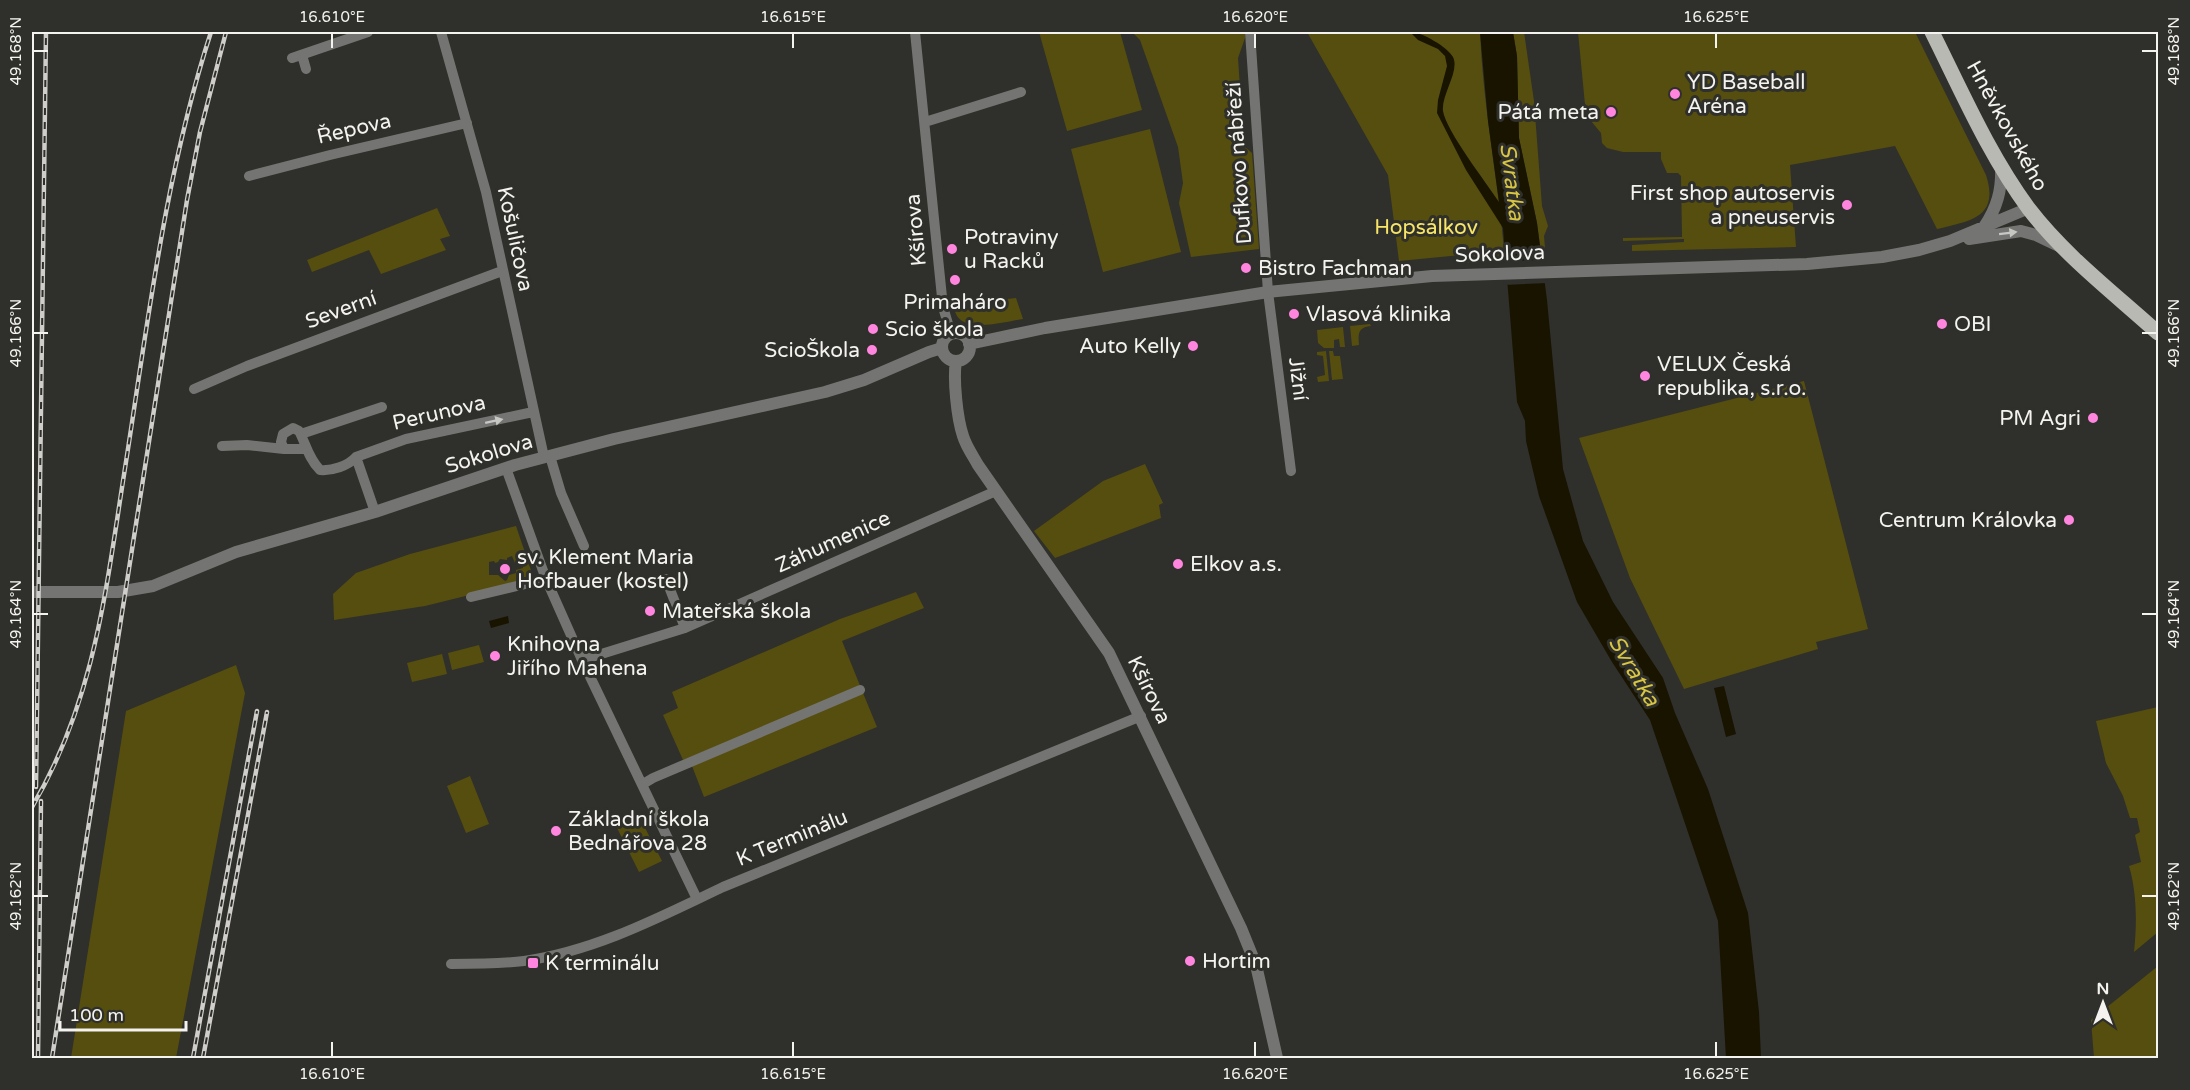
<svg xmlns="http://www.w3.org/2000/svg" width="2190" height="1090" font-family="'Varela Round',sans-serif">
<rect width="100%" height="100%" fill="#2f2f2b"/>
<!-- green -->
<path fill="#564e0e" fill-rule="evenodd" d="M1039,32H1120L1142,110L1067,131Z
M1132,32H1245V38L1238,58L1244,146L1252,153L1259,249L1191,257L1179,203L1183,183L1178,147L1140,40Z
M1307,32H1480C1483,109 1499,184 1505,261L1463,263L1461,255L1399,261L1388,175Z
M1513,32H1524L1534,101L1542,206L1548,226L1544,236L1546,260H1542L1537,223L1519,138L1517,56Z
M1578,32H1915L1986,175C2000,218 1969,221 1937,229L1895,146L1790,165L1796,247L1632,251V245L1684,242V239L1623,241V238L1682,237L1681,176L1678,173H1667L1661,159V152H1623L1607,148L1602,143L1601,133L1586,115Z
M1150,129L1181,252L1103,272L1071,149Z
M437,208L450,236L440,239L446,250L381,274L369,250L312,272L307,260Z
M1016,298L1023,319C1003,322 955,337 954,305Z
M1370,324L1371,326C1358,327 1358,334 1359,345L1352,346L1350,326Z
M1343,327L1345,347H1340L1339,339L1334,340V348H1324L1318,343L1317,330Z
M1326,351L1329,381L1318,382L1317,377L1325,375L1323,356L1317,355V352Z
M1333,351L1334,356H1340L1343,379L1332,380L1329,351Z
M1804,381L1868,629L1816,642L1818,649L1684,689L1630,578L1579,438Z
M1145,464L1163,503L1159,505L1161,518L1055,558L1034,531L1103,481Z
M516,526L534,579L425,606L334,620L333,594L356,573L410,554ZM512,556L515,563L522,562L523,568L516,570V573L509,575L507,580L505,581L498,575H489V562L494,561L495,563L498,562L500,559L507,560V558Z
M916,592L924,608L842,641L861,688L683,760L663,715L678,708L672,692L840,619Z
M479,645L484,662L452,670L448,653Z
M442,654L447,674L412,682L407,663Z
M236,665L245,693L176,1058H71L126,711Z
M863,693L877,727L704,797L692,766Z
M2158,707V932L2134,952C2137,924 2137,893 2129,866L2141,862L2135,835L2140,832L2137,818H2130L2123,796L2106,763L2096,721Z
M470,776L489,824L466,833L447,786Z
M639,816L662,861L639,872L617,828Z
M2158,966V1058H2094L2091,1020Z"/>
<!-- water -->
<path fill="#191400" d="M1410,32C1420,31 1448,47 1453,57C1460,71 1441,95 1443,111C1446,131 1486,182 1499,202L1488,121L1480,32H1513L1517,56L1519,138L1537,223L1547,300L1563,469L1583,541L1613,602L1663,678L1675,713L1708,789L1748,913L1759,1012L1761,1058H1726L1718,921L1650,720L1612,662L1577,602L1539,496L1526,441L1525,421L1517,402L1503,228L1466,170L1437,113L1438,100L1447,66L1445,56L1438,49L1418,40Z
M508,616L509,623L491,628L489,621Z
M1724,686L1736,734L1726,737L1714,688Z"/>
<!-- pier -->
<path fill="#2f2f2b" d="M1545,260L1548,283L1504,285L1502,261Z"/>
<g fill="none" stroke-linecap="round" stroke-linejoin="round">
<!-- minor -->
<path stroke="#747472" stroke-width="10" d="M441,32L486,192L544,457
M915,32L943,307L951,334
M1250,32L1268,292L1291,471
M302,55L306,69
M292,58L368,32
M925,122L1021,92
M249,176L330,155L467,123
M194,389L247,366L502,271
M301,434L382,407
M222,446L247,445L284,449
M306,449H284L281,442L283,434L293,428L299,431C306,444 308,458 320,470C332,471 348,466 356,457L406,439L533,412
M550,456L561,493L584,546
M356,457L375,512
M506,468L546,579L582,660L697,899
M666,579L685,628
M471,597L546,579
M582,660L685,628L996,491
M643,784L653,778L860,690
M451,964C475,964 500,964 524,961C595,951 660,917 723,887L1141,716"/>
<!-- tertiary -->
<path stroke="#747472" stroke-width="12" d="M1984,227C1997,208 2002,190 2001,167
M1969,239L2021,231L2036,235L2059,246
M942 347a14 14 0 1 1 28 0a14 14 0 1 1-28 0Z
M969,344L1045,328L1268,292L1432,276L1807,264L1882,257L1919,250L1950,241L2029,208
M956,361C953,379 957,418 963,436C966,446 973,456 978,465L1109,653L1241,928L1256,965L1277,1058
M32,592H118L153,586L236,552L375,512L515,465L614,439L825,392L864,380L929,352L942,348"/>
<!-- primary -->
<path stroke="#b9b9b4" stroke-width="15" d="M1932,32C1962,92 1989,155 2029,209C2065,256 2115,294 2158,333"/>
<!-- rail casing -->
<g stroke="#cfcecb" stroke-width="4.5">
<path id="rail" d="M36,787L46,32
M32,807C93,704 105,597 123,481C147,330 164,177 211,32
M38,1058L41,801
M52,1058L187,200L200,132L226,32
M193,1058L257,711
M203,1058L267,712"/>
</g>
<!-- rail -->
<use href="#rail" stroke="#2f2f2b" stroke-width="2" stroke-dasharray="7" stroke-linecap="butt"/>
</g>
<!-- one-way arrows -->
<defs><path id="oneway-solid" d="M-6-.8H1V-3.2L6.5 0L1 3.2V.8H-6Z" transform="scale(1.5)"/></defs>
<g fill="#c7c7c4">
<use href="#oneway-solid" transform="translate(2008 233) rotate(-7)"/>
<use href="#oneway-solid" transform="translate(494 421) rotate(-12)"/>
</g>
<!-- ticks -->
<path fill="none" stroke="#f4f3f0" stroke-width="2" d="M332,33V48M793,33V48M1255,33V48M1716,33V48M33,51H48M2142,51H2157M33,333H48M2142,333H2157M33,614H48M2142,614H2157M33,896H48M2142,896H2157M332,1042V1057M793,1042V1057M1255,1042V1057M1716,1042V1057"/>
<!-- markers -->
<g fill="#ff85de" stroke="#2f2f2b" stroke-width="2">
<circle cx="1675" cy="94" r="6"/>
<circle cx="1611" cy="112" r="6"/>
<circle cx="1847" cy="205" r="6"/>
<circle cx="952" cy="249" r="6"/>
<circle cx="1246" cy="268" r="6"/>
<circle cx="955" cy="280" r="6"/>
<circle cx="1294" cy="314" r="6"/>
<circle cx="1942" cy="324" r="6"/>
<circle cx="873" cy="329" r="6"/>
<circle cx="1193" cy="346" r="6"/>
<circle cx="872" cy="350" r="6"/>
<circle cx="1645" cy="376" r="6"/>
<circle cx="2093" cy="418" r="6"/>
<circle cx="2069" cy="520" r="6"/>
<circle cx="1178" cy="564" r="6"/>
<circle cx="505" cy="569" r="6"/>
<circle cx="650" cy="611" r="6"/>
<circle cx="495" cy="656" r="6"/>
<circle cx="556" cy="831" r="6"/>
<circle cx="1190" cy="961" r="6"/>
<rect x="527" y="957" width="12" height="12" rx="3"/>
</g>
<g text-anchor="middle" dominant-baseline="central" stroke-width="6" stroke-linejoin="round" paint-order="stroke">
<!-- poi labels -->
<g font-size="21" fill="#f4f3f0" stroke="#2f2f2b" text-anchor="start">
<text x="1687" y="82">YD Baseball<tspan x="1687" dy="24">Aréna</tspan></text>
<text x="1599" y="112" text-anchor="end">Pátá meta</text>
<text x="1835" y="193" text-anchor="end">First shop autoservis<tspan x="1835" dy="24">a pneuservis</tspan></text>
<text x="964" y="237">Potraviny<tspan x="964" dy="24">u Racků</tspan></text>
<text x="1258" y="268">Bistro Fachman</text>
<text x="955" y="302" text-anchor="middle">Primaháro</text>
<text x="1306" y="314">Vlasová klinika</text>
<text x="1954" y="324">OBI</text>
<text x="885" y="329">Scio škola</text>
<text x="1181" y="346" text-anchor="end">Auto Kelly</text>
<text x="860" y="350" text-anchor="end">ScioŠkola</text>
<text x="1657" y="364">VELUX Česká<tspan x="1657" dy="24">republika, s.r.o.</tspan></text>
<text x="2081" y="418" text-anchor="end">PM Agri</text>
<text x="2057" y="520" text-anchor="end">Centrum Královka</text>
<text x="517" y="557">sv. Klement Maria<tspan x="517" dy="24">Hofbauer (kostel)</tspan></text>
<text x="1190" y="564">Elkov a.s.</text>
<text x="662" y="611">Mateřská škola</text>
<text x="507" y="644">Knihovna<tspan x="507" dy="24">Jiřího Mahena</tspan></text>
<text x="568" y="819">Základní škola<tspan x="568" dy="24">Bednářova 28</tspan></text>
<text x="1202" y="961">Hortim</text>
<text x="545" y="963">K terminálu</text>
</g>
<!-- street labels -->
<g font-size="21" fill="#f4f3f0" stroke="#2f2f2b">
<text transform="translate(2007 126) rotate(61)">Hněvkovského</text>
<text transform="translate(354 129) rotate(-13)">Řepova</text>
<text transform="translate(1239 163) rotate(-94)">Dufkovo nábřeží</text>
<text transform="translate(916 230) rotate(-95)">Kšírova</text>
<text transform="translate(515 239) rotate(78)">Košuličova</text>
<text transform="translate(1500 254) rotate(-2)">Sokolova</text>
<text transform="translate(341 310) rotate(-20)">Severní</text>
<text transform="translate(1298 379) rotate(83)">Jižní</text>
<text transform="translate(439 413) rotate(-13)">Perunova</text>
<text transform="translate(489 454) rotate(-17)">Sokolova</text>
<text transform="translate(833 542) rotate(-24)">Záhumenice</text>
<text transform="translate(1149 690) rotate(64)">Kšírova</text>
<text transform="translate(792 838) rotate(-22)">K Terminálu</text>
</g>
<!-- park labels -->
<g font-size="21" fill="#f7e567" stroke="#2f2f2b">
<text x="1426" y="227">Hopsálkov</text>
</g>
<!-- water labels -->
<g font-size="22" font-style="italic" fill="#d7c543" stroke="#2f2f2b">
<text transform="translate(1512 182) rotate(83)">Svratka</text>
<text transform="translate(1634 671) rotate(59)">Svratka</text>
</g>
</g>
<!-- border -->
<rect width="2190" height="1090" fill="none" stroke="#2f2f2b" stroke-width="66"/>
<!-- north arrow -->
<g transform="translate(2103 1003)" stroke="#2f2f2b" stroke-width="4.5" paint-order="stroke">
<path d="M0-4.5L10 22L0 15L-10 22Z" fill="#f4f3f0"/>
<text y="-9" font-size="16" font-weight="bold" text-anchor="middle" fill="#f4f3f0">N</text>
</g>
<!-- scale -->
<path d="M60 1021v9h126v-9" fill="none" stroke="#f4f3f0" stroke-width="3"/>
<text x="69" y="1021" font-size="18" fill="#f4f3f0" stroke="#2f2f2b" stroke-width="4.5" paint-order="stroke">100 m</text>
<rect x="33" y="33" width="2124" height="1024" fill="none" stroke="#f4f3f0" stroke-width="2"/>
<g font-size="15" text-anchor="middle" fill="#f4f3f0">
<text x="332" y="22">16.610°E</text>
<text x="793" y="22">16.615°E</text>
<text x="1255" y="22">16.620°E</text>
<text x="1716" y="22">16.625°E</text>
<text transform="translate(16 51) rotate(-90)" y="5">49.168°N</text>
<text transform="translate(2174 51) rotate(-90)" y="5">49.168°N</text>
<text transform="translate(16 333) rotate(-90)" y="5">49.166°N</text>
<text transform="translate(2174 333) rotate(-90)" y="5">49.166°N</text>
<text transform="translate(16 614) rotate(-90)" y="5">49.164°N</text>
<text transform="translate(2174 614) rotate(-90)" y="5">49.164°N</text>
<text transform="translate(16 896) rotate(-90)" y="5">49.162°N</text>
<text transform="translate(2174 896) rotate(-90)" y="5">49.162°N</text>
<text x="332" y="1079">16.610°E</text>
<text x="793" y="1079">16.615°E</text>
<text x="1255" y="1079">16.620°E</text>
<text x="1716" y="1079">16.625°E</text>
</g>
</svg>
